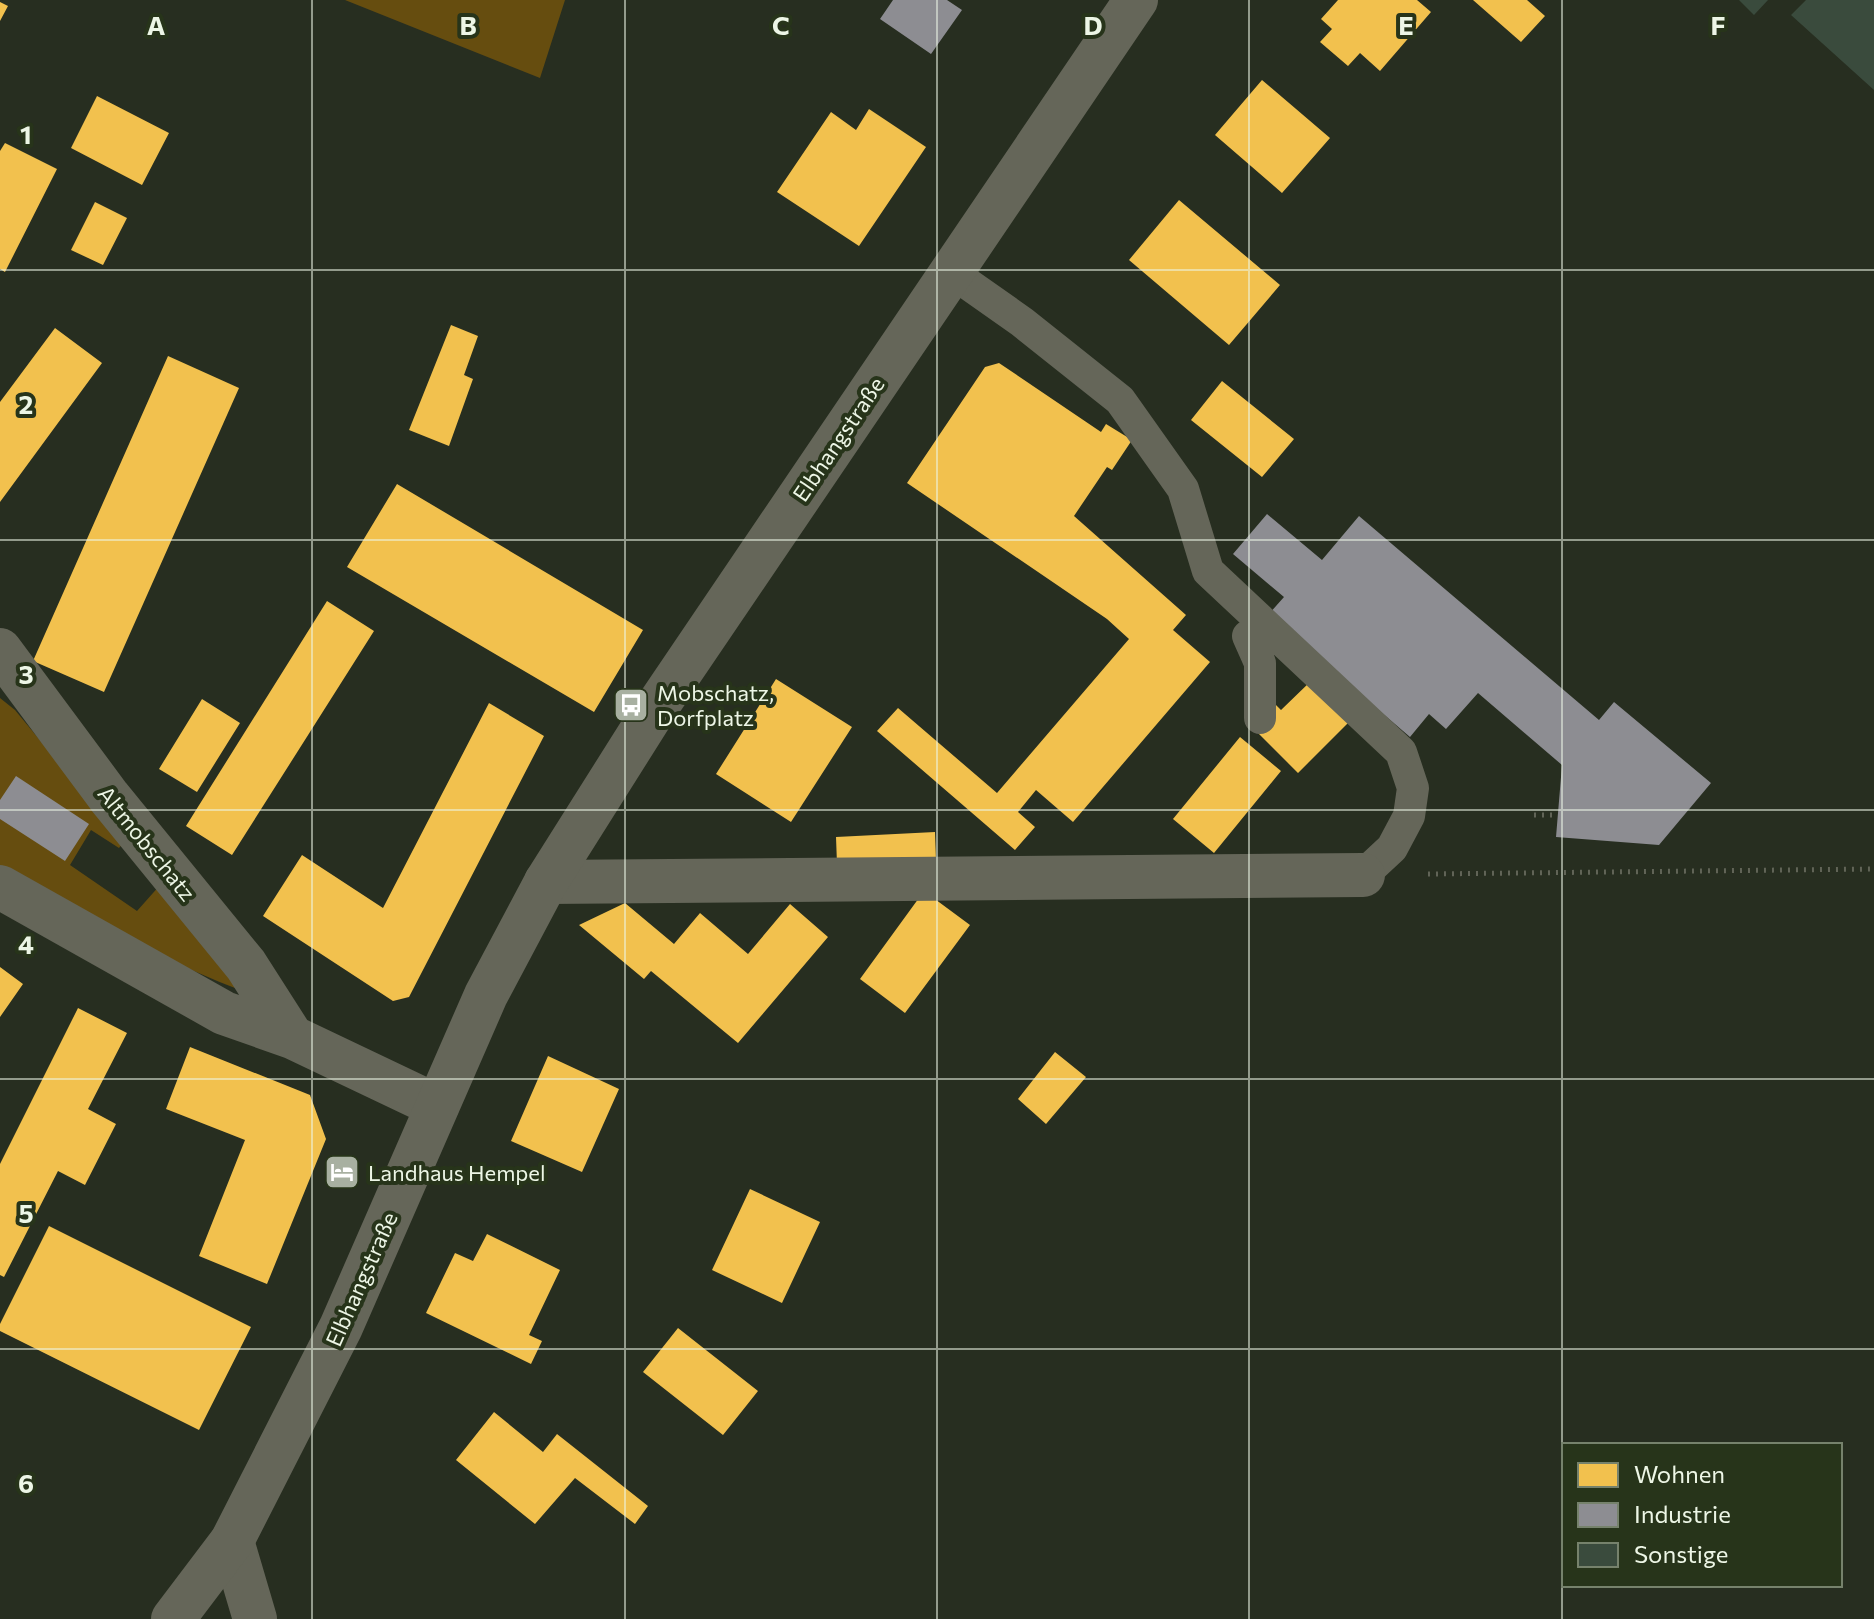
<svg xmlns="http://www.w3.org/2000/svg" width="1874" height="1619" font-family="Commissioner,sans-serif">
<rect width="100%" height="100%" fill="#272e20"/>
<!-- green -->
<path fill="#664d0f" d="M345,0H565L540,78Z
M0,698L15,710L124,842L119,848L91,830L70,865L137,911L161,884L237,978L235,988C153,957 77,909 0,866Z"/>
<!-- homes -->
<path fill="#f2c14e" d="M1338,0H1417L1431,12L1380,71L1360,53L1348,66L1320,42L1332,29L1321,19Z
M1473,0H1527L1545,16L1521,42Z
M0,2L8,6L0,21Z
M1262,80L1330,138L1282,193L1215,135Z
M97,96L169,133L142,185L71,148Z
M869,109L926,147L859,246L777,192L831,112L856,130Z
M5,143L57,169L5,272L0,269V151Z
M1179,200L1280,285L1229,345L1129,260Z
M95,202L127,218L103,265L71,250Z
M451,325L478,336L464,375L473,379L449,446L409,430Z
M55,328L102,363L0,502V402Z
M168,356L239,388L104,692L33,661Z
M999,363L1101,432L1106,424L1132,440L1112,470L1107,467L1074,516L1186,615L1173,630L1210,662L1073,822L1036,790L1018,812L1035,827L1015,850L877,731L898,708L997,793L1129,639L1107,619L907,483L985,367Z
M1222,381L1294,439L1262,477L1191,420Z
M397,484L643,630L594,712L347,567Z
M327,601L374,631L232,855L186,826Z
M776,679L852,727L791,822L716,774Z
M1311,681L1351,720L1298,773L1251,726L1274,703L1281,710Z
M202,699L240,723L197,792L159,769Z
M489,703L544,736L409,997L393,1001L263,916L302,855L383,908Z
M1240,737L1281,771L1214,853L1173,819Z
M935,832L936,860L837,864L836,837Z
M924,891L970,925L905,1013L860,979Z
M625,903L674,944L700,913L748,954L790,904L828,937L738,1043L651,971L644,979L579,925Z
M0,967L23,984L0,1017Z
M78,1008L127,1033L88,1109L116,1124L85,1185L58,1171L4,1277L0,1275V1164Z
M190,1047L310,1095L326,1139L267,1284L199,1256L245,1140L166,1109Z
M1055,1052L1086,1077L1046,1124L1018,1099Z
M548,1056L619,1089L582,1172L511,1141Z
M750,1189L820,1222L782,1303L712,1270Z
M49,1226L251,1327L199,1430L0,1331V1324Z
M487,1234L560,1270L529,1335L542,1341L531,1364L426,1313L455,1253L473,1261Z
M678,1328L758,1391L723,1435L643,1372Z
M494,1412L543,1452L557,1434L648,1506L635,1524L575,1478L535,1524L456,1460Z"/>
<!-- industry -->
<path fill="#8d8d92" d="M893,0H947L962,10L931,54L880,19Z
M1267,514L1322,560L1359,516L1599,720L1614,702L1711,783L1659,845L1556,837L1562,765L1478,693L1446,729L1429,714L1410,737L1268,615L1284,597L1233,554Z
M16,776L89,824L65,861L0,819V800Z"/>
<!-- building -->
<path fill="#3a4b3d" d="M1739,0H1768L1754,15Z
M1806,0H1874V90L1791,15Z"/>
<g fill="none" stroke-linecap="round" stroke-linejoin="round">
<!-- path -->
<path stroke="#616457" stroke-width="5" stroke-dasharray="2 6" stroke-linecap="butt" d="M1534,815H1557
M1428,874L1874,869"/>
<!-- service -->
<path stroke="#656659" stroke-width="32" d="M951,272L1022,322L1120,400L1183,489L1208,571L1401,752L1413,788L1409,816L1392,848L1363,875
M1248,636L1260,663V718"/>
<!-- minor -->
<path stroke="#656659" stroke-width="44" d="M0,650L109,797L246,965L292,1037
M546,882L1363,875
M0,887L224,1013L292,1037L437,1106
M232,1541L255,1619"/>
<!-- tertiary -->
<path stroke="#656659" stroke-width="44" d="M173,1619L232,1541L341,1327L486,995L546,882L650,717L1136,0"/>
</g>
<!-- grid -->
<path fill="none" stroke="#edf6e6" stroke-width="2" stroke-opacity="0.55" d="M312,0V1619M625,0V1619M937,0V1619M1249,0V1619M1562,0V1619M0,270H1874M0,540H1874M0,810H1874M0,1079H1874M0,1349H1874"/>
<!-- icons -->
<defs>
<g id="bus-square" transform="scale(1.8)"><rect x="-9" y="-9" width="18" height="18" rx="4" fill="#a8b0a1" stroke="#27341a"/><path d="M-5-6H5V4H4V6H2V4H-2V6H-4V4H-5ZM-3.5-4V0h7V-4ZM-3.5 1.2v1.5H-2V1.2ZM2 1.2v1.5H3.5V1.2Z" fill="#fff"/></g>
<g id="hotel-square" transform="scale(1.8)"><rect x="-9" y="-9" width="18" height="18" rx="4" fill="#a8b0a1" stroke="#27341a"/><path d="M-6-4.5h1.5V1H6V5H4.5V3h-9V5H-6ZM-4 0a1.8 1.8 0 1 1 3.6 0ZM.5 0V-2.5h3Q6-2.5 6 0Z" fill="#fff"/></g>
</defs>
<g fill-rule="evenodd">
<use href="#bus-square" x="631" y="705"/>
<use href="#hotel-square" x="342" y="1172"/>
</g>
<g text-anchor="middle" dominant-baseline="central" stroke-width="8" stroke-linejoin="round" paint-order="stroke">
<!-- street labels -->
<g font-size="22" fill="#edf6e6" stroke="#27341a">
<text transform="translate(838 439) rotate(-56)">Elbhangstraße</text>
<text transform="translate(147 843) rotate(51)">Altmobschatz</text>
<text transform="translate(361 1279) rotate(-66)">Elbhangstraße</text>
</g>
<!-- poi labels -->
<g font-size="22" fill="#edf6e6" stroke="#27341a" text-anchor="start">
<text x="657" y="692">Mobschatz,<tspan x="657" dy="25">Dorfplatz</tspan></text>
<text x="368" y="1172">Landhaus Hempel</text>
</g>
</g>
<g font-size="26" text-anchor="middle" font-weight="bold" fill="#edf6e6" stroke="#27341a" stroke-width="8" stroke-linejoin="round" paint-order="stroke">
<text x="156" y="35">A</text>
<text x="468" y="35">B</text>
<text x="781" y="35">C</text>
<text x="1093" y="35">D</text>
<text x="1406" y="35">E</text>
<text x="1718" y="35">F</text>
<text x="26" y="144">1</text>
<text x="26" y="414">2</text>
<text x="26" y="684">3</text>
<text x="26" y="954">4</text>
<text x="26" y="1223">5</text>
<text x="26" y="1493">6</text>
</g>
<!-- legend -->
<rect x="1562" y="1443" width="280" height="144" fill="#27341a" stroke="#76826c" stroke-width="2"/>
<rect x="1578" y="1463" width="40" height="24" fill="#f2c14e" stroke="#76826c" stroke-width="2"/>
<text x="1634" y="1483" font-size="24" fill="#edf6e6">Wohnen</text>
<rect x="1578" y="1503" width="40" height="24" fill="#8d8d92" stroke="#76826c" stroke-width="2"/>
<text x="1634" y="1523" font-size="24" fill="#edf6e6">Industrie</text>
<rect x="1578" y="1543" width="40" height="24" fill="#3a4b3d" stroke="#76826c" stroke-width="2"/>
<text x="1634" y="1563" font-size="24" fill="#edf6e6">Sonstige</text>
</svg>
